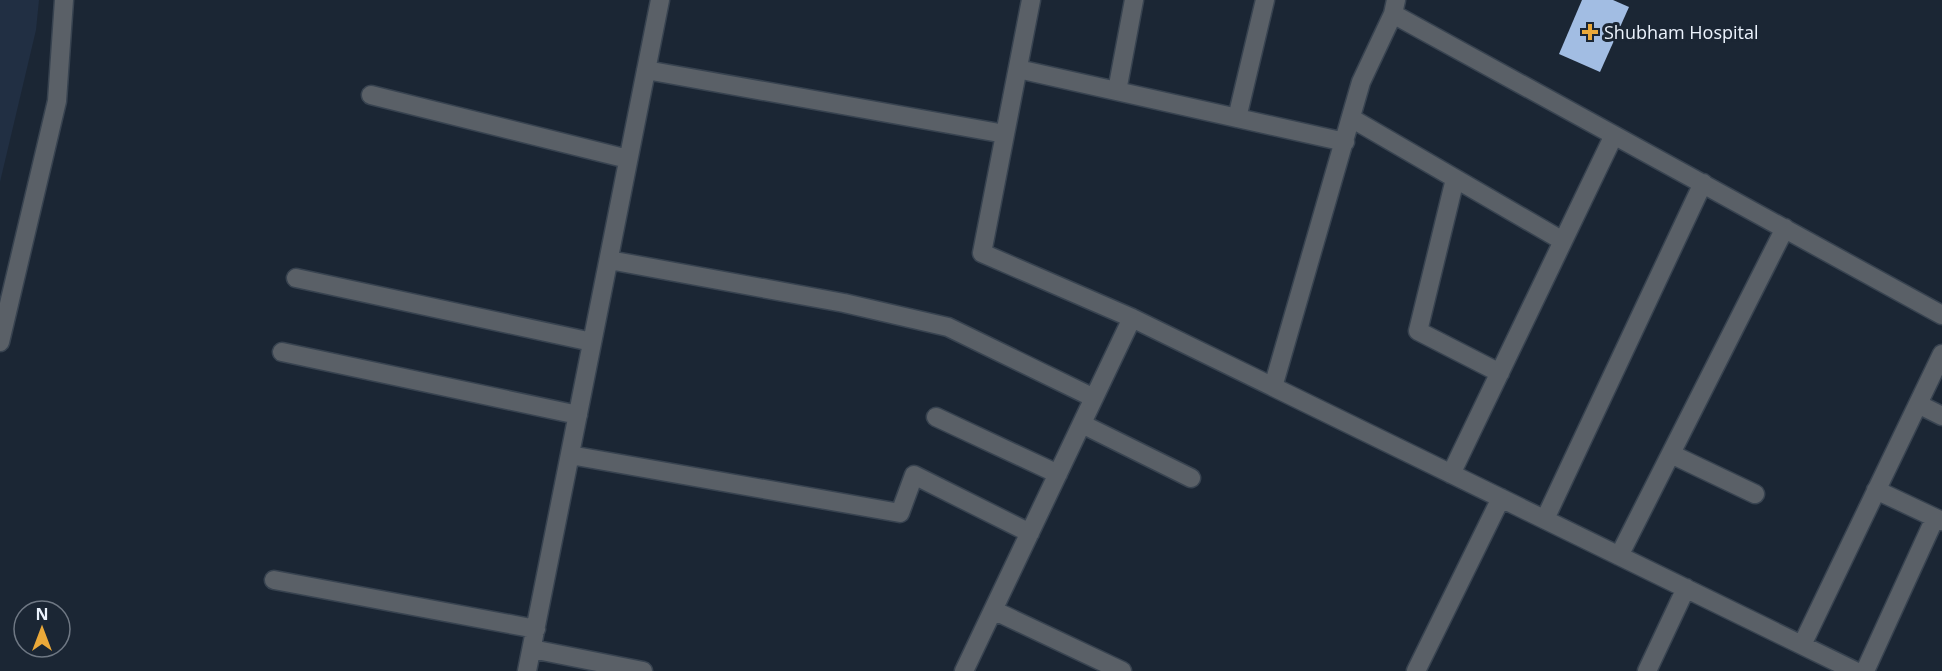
<svg xmlns="http://www.w3.org/2000/svg" width="1942" height="671" font-family="'Open Sans',sans-serif">
<rect width="100%" height="100%" fill="#1b2634"/>
<!-- built -->
<path fill="#212f43" d="M0,0H39L36,30L0,182Z"/>
<!-- building -->
<path fill="#a2bde3" d="M1582,0H1613L1629,7L1600,72L1559,54Z"/>
<g fill="none" stroke-linecap="round" stroke-linejoin="round">
<!-- minor casing -->
<g stroke="#384350" stroke-width="21">
<path id="minor" d="M1031,0L982,253L1132,318L1855,671
M1393,14L1942,315
M1018,69L1345,142
M646,70L1005,134
M1117,91L1134,0
M371,95L628,159
M1237,118L1265,0
M1351,118L1563,241
M1455,179L1418,331L1500,373
M609,260L844,303L948,327L1094,398
M296,278L592,342
M0,342L57,101L64,0
M282,352L578,415
M1273,387L1361,82L1393,14L1396,0
M1918,404L1942,416
M936,417L1058,474
M1082,424L1191,478
M1671,454L1755,494
M570,455L900,513L914,475L1030,533
M1451,474L1614,135
M1876,490L1942,521
M1545,519L1703,183
M1619,556L1785,228
M274,580L536,629
M993,610L1122,671
M1802,645L1942,354
M532,649L643,671
M527,671L660,0
M964,671L1132,318
M1416,671L1501,498
M1647,671L1686,588
M1865,671L1935,518"/>
</g>
<!-- minor -->
<use href="#minor" stroke="#5a6067" stroke-width="18"/>
</g>
<!-- markers -->
<path fill="#eba939" stroke="#1b2634" stroke-width="2" d="M1587 23h6v6h6v6h-6v6h-6v-6h-6v-6h6z"/>
<g text-anchor="middle" dominant-baseline="central" stroke-width="6" stroke-linejoin="round" paint-order="stroke">
<!-- poi labels -->
<g font-size="18" fill="#ecf3fd" stroke="#1b2634" text-anchor="start">
<text x="1604" y="32">Shubham Hospital</text>
</g>
</g>
<!-- north arrow -->
<g transform="translate(42 629)"><circle r="28" fill="#1b2634" stroke="#6f7884" stroke-width="1.5"/>
<path d="M0-4.5L10 22L0 15L-10 22Z" fill="#eba939"/>
<text y="-9" font-size="16" font-weight="bold" text-anchor="middle" fill="#ecf3fd">N</text>
</g>
</svg>
